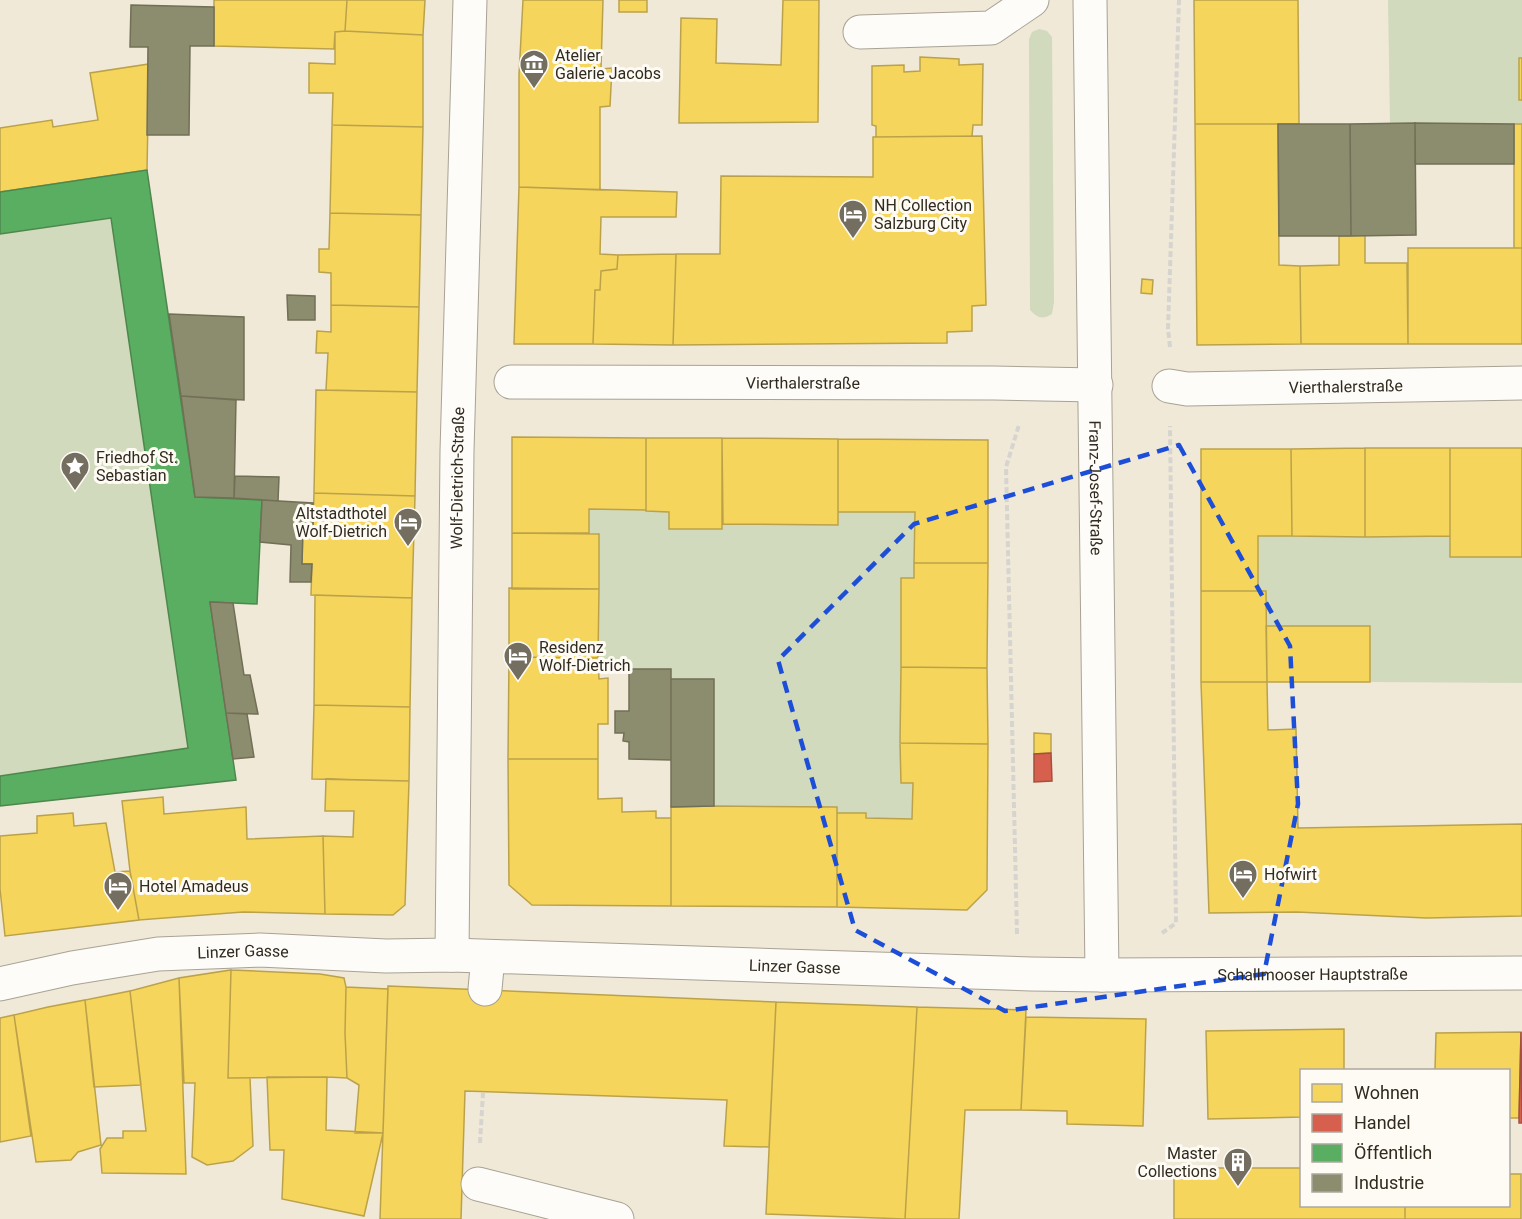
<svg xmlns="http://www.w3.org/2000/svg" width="1522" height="1219" font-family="Roboto,sans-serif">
<rect width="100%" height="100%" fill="#f0e9d8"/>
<!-- green -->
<path fill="#d1dabc" d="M1388,0H1522V124L1390,123Z
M1039,29L1047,31L1052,37L1054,302L1052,314C1042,320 1038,318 1030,310L1029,39L1032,32Z
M111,218L188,748L0,776V234Z
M589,509L646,510V511L669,512V529H722L723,524L837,525L838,512H915L914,578L901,579V782L913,783L912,819L866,818V813H837L836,807L714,806V679H671V669H599V534L589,533Z
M1258,536H1450L1522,557V683L1370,682L1369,626H1266V592L1258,591Z"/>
<!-- homes -->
<path fill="#f6d55c" stroke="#bba24a" stroke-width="1.5" d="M214,0H347L345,31L335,32L334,49L214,46Z
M347,0H425L423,35L345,31Z
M523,0H603L601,69L612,68L610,106L600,107V190L519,187V75Z
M619,0H647V12H619Z
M783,0H819L818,122L679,123L681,18L717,19L716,63L781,65Z
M1194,0H1298L1299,124H1195Z
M345,31L423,35V127L332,125L333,93H309V63L335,64V32Z
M920,57L959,59V65L983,64L982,125H973L972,136L876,137V126L872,125V66L904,65V72L920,71Z
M1519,58H1522V100H1519Z
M149,64L147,170L0,192V128L52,120L53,127L98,120L90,73Z
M1195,124H1278L1279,265L1300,266L1301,344L1197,345Z
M1514,124H1522V248H1514Z
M332,125L423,127L421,215L330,213Z
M982,136L986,305L972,306V331L947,332V343L673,345L676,254H720L721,176L873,177V137Z
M519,187L677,192L676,217H601L600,254L618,255L617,269L601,271L600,290H595L593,344H514Z
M330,213L421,215L419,307L331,305V273L319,272V249H329Z
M1365,235V263H1407L1408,344H1301L1300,266L1339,265V236Z
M1408,248H1522V344H1408Z
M676,254L673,345L593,344L595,290H600L601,271L617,269L618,255Z
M1142,279L1153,280L1152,294L1141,293Z
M331,305L419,307L417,392L326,390L328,353H316L317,331L331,332Z
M316,390L417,392L415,496L314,493Z
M512,437L646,438V510L589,509V533H512Z
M646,438H722V529H669V512L646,511Z
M722,438L838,439V525L723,524Z
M838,439L988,440V563H914L915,512H838Z
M1365,448V537L1292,536L1291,449Z
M1365,448H1450V536L1365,537Z
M1450,448H1522V557H1450Z
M1201,449H1291L1292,536H1258V591H1201Z
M314,493L415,496L412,598L311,595L312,564H302L303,527H313Z
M512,533L599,534V589H512Z
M914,563H988L987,668L901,667V578H914Z
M509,588L599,589L598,658L509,657Z
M1201,591H1266L1267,682H1201Z
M315,595L412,598L410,707L314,705Z
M1266,626H1370V682H1267Z
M509,657L598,658L599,679L608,678V724H598V759H508Z
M901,667L987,668L988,744L900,743Z
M1201,682H1267L1268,730L1296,729L1298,828L1522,824V916L1426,918L1297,912L1209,913Z
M314,705L410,707L409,781L312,779Z
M1034,733L1051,734V753L1034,754Z
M900,743L988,744L987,890L967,910L837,907V813H866V818L912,819L913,783H901Z
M508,759H598V799L622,798V812L656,811V818H671V906L532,905L509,885Z
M326,779L409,781L405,905L393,915L325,914L323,836L353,837L354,811H325Z
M163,797L164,814L246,807L247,839L323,836L325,914L243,912L139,920L130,871L122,801Z
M714,806L837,807V907L671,906V807Z
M73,813L74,826L106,823L115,872L130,871L139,920L5,936L0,889V836L37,833V816Z
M231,970L320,974L344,978L346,987L345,1033L347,1078L327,1077L228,1078Z
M231,970L228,1078H250L253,1146L233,1161L207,1165L192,1157L195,1083H184L179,978Z
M179,978L186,1174L102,1173L100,1149L107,1138H123V1131H146L130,991Z
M388,986L776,1002L769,1147L724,1146L727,1100L465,1091L461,1219H380Z
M346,987L388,989L383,1133H355L359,1085L347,1078L345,1033Z
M130,991L141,1085L94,1087L85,1000Z
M85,1000L101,1145L78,1152L71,1160L36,1162L14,1015L48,1007Z
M776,1002L917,1007L905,1219L766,1214Z
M917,1007L1026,1010L1021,1110H965L959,1219H905Z
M14,1015L31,1136L0,1142V1018Z
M1026,1017L1146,1019L1143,1126L1067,1124V1111L1021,1110Z
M1344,1029V1070H1302V1117L1208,1119L1206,1031Z
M1521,1032L1519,1118H1508V1070H1435L1436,1033Z
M267,1077H327L326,1130L383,1133L364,1216L282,1199L284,1150H270Z
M1174,1168H1302V1206H1405V1219H1174Z
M1508,1174H1521V1219H1405V1206H1508Z"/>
<!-- shops -->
<path fill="#d6604d" stroke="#a4503f" stroke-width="1.5" d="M1051,753L1052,781L1034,782V754Z
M1521,1032L1522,1123H1519V1118Z"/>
<!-- public -->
<path fill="#5aae61" stroke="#4e874d" stroke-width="1.5" d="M147,170L195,497L262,500L257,604L210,602L236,780L0,806V776L188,748L111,218L0,234V192Z"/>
<!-- industry -->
<path fill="#8c8c6e" stroke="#716f56" stroke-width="1.5" d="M131,5L214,7V46H190L189,135H147L148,47H130Z
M1415,123L1514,124V164H1415Z
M1415,123L1416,235L1351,236L1350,124Z
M1278,124H1350L1351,236H1279Z
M287,295L315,296V320H288Z
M169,314L244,317V400L181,396Z
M181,396L236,400L234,498L195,497Z
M235,476L279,477L278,501L234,498Z
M262,500L313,503V527H303L302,564H312L311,582H290L291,545L260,542Z
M210,602L233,603L244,675H250L258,714L226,713Z
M629,669H671V760L629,759V742L623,741L624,733H615V711H629Z
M671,679H714V806L671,807Z
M226,713L247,714L254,757L233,759Z"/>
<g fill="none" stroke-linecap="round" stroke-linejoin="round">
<!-- minor casing -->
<g stroke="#a7a294" stroke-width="35">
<g id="minor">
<path id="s1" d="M1090,0L1102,975"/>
<path d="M860,32L991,28L1032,0"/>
<path id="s2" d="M511,382L994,383L1096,385"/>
<path id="s3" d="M1169,386L1187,389L1522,383"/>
<path id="s4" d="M452,955L457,451L470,0"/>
<path id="s5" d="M0,984L72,968L158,954L260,950L386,956L452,955L1031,974L1102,975L1522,973"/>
<path d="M485,989L488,957"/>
<path d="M478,1184L617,1219"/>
</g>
</g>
<!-- path -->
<path stroke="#d6d4cf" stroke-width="4" stroke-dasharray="6 3" stroke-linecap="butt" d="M1170,347L1168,329L1179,0
M1162,933L1176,923L1170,426
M1017,934L1006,467L1019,425
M480,1143L483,1093"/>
<!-- minor -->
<use href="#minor" stroke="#fdfcf9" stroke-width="33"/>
</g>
<!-- marked area -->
<path fill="none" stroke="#1d4ed8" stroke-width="4.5" stroke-dasharray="12 8" stroke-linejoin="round" d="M1179,445L1290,646L1298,804L1264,974L1005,1011L855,930L778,660L914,524Z"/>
<!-- icons -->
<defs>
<g id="museum-pin" transform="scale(1.5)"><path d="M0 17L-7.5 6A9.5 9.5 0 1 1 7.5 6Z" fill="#746e60" stroke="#fefbf5"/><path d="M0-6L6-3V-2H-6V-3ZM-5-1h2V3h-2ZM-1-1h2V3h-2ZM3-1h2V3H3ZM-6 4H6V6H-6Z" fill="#fff"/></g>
<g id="hotel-pin" transform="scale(1.5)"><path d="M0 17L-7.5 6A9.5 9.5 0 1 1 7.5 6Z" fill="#746e60" stroke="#fefbf5"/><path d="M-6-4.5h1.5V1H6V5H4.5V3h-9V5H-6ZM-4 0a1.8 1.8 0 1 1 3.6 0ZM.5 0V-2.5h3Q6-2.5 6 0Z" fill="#fff"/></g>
<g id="sight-pin" transform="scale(1.5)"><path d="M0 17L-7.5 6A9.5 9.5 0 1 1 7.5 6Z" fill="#746e60" stroke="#fefbf5"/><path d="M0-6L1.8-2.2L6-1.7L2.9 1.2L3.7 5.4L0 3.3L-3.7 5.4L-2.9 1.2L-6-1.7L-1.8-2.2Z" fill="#fff"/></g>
<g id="building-pin" transform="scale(1.5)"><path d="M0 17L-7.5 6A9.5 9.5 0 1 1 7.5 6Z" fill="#746e60" stroke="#fefbf5"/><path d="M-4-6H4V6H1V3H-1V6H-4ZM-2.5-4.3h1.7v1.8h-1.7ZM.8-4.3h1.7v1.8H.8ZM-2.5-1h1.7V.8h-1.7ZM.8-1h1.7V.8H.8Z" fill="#fff"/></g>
</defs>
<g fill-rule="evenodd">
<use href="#museum-pin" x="534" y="64"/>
<use href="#hotel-pin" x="853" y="214"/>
<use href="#sight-pin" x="75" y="466"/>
<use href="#hotel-pin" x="408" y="522"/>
<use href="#hotel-pin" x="518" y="656"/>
<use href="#hotel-pin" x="1243" y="874"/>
<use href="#hotel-pin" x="118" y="886"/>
<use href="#building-pin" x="1238" y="1162"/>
</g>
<g text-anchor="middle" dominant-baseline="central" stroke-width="6" stroke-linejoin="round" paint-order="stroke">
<!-- poi labels -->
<g font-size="16" fill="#312b1f" stroke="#fefbf5" text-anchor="start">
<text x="555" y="55">Atelier<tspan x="555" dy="18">Galerie Jacobs</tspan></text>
<text x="874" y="205">NH Collection<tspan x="874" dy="18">Salzburg City</tspan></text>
<text x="96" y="457">Friedhof St.<tspan x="96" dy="18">Sebastian</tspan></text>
<text x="387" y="513" text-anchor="end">Altstadthotel<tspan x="387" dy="18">Wolf-Dietrich</tspan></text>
<text x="539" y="647">Residenz<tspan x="539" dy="18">Wolf-Dietrich</tspan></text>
<text x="1264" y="874">Hofwirt</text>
<text x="139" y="886">Hotel Amadeus</text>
<text x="1217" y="1153" text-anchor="end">Master<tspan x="1217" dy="18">Collections</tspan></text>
</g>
<!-- street labels -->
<g font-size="16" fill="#312b1f" stroke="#fefbf5">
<text stroke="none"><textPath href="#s2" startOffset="292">Vierthalerstraße</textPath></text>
<text stroke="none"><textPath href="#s3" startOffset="177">Vierthalerstraße</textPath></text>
<text stroke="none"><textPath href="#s4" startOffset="477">Wolf-Dietrich-Straße</textPath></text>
<text stroke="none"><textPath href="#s1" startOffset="488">Franz-Josef-Straße</textPath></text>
<text stroke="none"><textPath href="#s5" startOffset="246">Linzer Gasse</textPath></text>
<text stroke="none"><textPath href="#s5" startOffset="798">Linzer Gasse</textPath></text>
<text stroke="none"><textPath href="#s5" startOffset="1316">Schallmooser Hauptstraße</textPath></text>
</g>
</g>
<!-- legend -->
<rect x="1300" y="1069" width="210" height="138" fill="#fefbf5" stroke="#aca89f" stroke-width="1.5"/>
<rect x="1312" y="1084" width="30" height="18" fill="#f6d55c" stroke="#aca89f" stroke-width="1.5"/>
<text x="1354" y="1099" font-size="18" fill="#312b1f">Wohnen</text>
<rect x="1312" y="1114" width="30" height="18" fill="#d6604d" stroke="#aca89f" stroke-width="1.5"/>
<text x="1354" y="1129" font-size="18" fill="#312b1f">Handel</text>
<rect x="1312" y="1144" width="30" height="18" fill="#5aae61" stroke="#aca89f" stroke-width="1.5"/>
<text x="1354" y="1159" font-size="18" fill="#312b1f">Öffentlich</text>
<rect x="1312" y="1174" width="30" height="18" fill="#8c8c6e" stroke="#aca89f" stroke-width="1.5"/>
<text x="1354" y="1189" font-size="18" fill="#312b1f">Industrie</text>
</svg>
